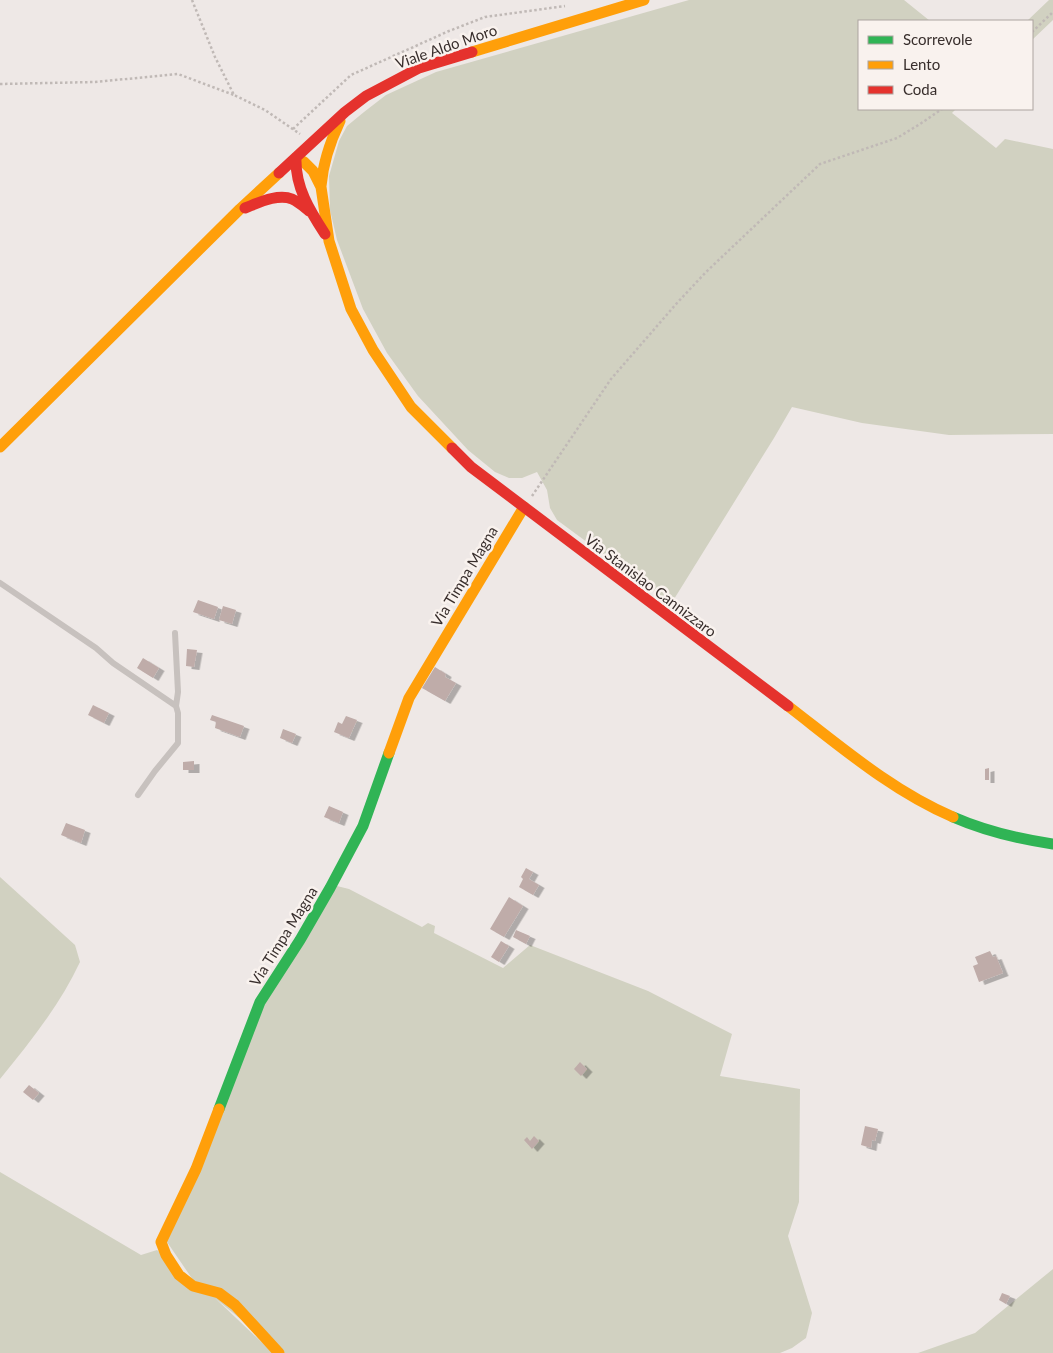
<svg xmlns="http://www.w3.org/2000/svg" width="1053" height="1353" font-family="Lato,sans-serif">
<defs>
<filter id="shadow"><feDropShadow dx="5.5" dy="3" stdDeviation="0" flood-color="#0004"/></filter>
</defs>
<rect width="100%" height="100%" fill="#eee8e6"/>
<!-- green -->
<path fill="#d1d1c1" d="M689,0H904L930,21H859V109H956L952,113L996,148L1005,139L1053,149V434L949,435L862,423L792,407L774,438L671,604L557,520L550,508L547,490L537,472L522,478H509L495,472L468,450L418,396L387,353L363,309L337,240L330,210L329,176L339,141L347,126L364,112L386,95L436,72Z
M1049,0H1053V20L1032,40V21H1027Z
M0,877L75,945L80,962C60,1005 30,1042 0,1079Z
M337,886L349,889L422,927L428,923L435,926L434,933L503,968L530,945L648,991L732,1034L720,1076L800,1089L799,1202L788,1236L812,1313L806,1338L792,1348L780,1353H282L193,1280L165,1239L263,1003Z
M0,1172L141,1255L157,1250L215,1298L273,1353H0Z
M1053,1269V1353H918L975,1333Z"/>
<!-- building -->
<path fill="#bfaca9" filter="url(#shadow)" d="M198,600L218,607L214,619L193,612Z
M223,606L236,610L232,624L219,620Z
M187,649L197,650L194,667L186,666Z
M143,658L159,668L153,678L137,668Z
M435,667L446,674L445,677L456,683L445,701L422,688Z
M93,705L109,713L104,723L88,715Z
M212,715L244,726L240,737L215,728L216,722L210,720Z
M346,716L357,720L349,738L334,732L338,722L342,724Z
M283,729L296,734L292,743L280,738Z
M194,761V770H183V762Z
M989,768V780H985V769Z
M329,806L343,812L339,823L324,817Z
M66,823L85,830L81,843L61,835Z
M526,868L533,872L529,879L539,885L533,895L519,887L523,879L521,877Z
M509,897L523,906L504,937L490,929Z
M516,930L530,936L526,944L513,937Z
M501,941L509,946L499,962L491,957Z
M990,951L993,957L996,956L1003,973L979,982L973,966L978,964L975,957Z
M580,1062L587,1069L581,1076L574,1069Z
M29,1085L39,1093L33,1100L23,1092Z
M865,1126L878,1129L875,1141L872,1140L871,1148L861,1145Z
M534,1136L539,1141L532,1149L524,1140L527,1137L530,1141Z
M1002,1293L1010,1296L1006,1304L999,1300Z"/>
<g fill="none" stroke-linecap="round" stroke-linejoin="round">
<!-- path -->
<path stroke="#c0b9b6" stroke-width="2.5" stroke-dasharray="2.5 2.5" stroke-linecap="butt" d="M192,0L215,57L234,95L265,110L300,134
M1032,32L1053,12
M0,84L95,82L178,74L234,95
M293,129L351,75L449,31L485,17L565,6
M532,496L611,379L677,303L706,272L820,164L897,138L920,124L942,109"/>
<!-- lane -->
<path stroke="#c7c1be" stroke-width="6" d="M0,583L96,648L113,663L176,706L178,713V743L155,771L138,795
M175,633L178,692L176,706"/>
<!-- fast -->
<path stroke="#30b455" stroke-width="11" d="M953,817C985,831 1019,839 1053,844
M219,1109L260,1002L300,940L330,888L363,826L389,753"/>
<!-- slow -->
<path stroke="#ff9f0a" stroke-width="11" d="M472,52L644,0
M296,158L304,162L313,171L321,187L329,241L351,309L373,350L411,407L452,448
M321,186C323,163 330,142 340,121
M0,447L240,209L279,173
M788,706C840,746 892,791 953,817
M389,753L409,698L524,507
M219,1109L196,1169L161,1242L166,1255L179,1275L193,1286L219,1293L235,1305L279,1353"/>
<!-- jam -->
<path stroke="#e5322d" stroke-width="11" d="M296,158C295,187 310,211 325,234
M279,173L345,112L366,96L419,68L472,52
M245,208C258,203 278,193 292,199C299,202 304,207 309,211
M452,448L471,467L788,706"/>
</g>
<g text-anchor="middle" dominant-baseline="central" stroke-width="5" stroke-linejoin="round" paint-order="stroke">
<!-- street labels -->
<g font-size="15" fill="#382e2c" stroke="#f9f2ee">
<text transform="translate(446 46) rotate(-19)">Viale Aldo Moro</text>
<text transform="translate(464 576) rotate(-59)">Via Timpa Magna</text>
<text transform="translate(651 585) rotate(37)">Via Stanislao Cannizzaro</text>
<text transform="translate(283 936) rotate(-58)">Via Timpa Magna</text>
</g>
</g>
<!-- legend -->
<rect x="858" y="20" width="175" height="90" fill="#f9f2ee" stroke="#aca4a0"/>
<rect x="868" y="36" width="25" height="8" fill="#30b455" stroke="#aca4a0"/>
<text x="903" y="45" font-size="15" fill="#382e2c">Scorrevole</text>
<rect x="868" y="61" width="25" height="8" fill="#ff9f0a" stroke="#aca4a0"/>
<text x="903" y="70" font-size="15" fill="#382e2c">Lento</text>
<rect x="868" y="86" width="25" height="8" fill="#e5322d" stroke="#aca4a0"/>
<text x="903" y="95" font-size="15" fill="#382e2c">Coda</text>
</svg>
